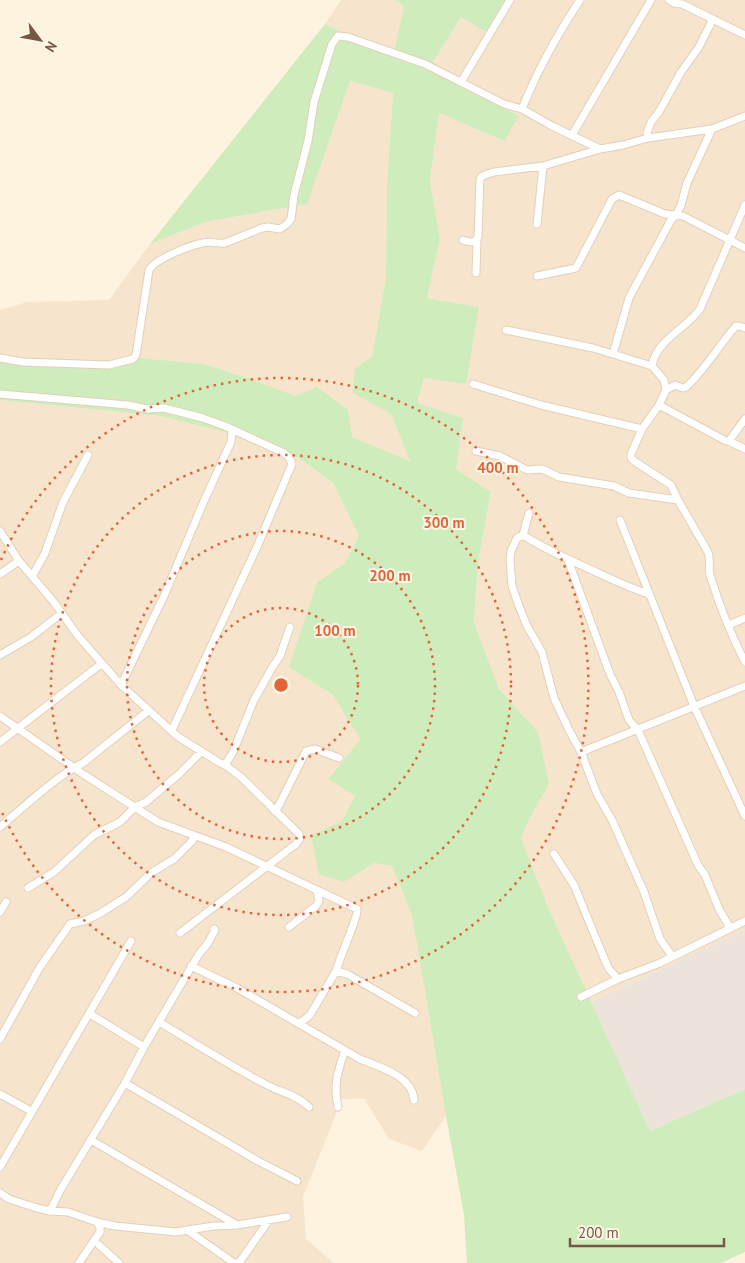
<svg xmlns="http://www.w3.org/2000/svg" width="745" height="1263" font-family="'PT Sans',sans-serif">
<rect width="100%" height="100%" fill="#fef3de"/>
<!-- residential -->
<path fill="#f6e5cc" d="M341,0H395L404,6L393,56L325,24Z
M507,0H745V930L591,1002L547,905L520,838L529,819L538,732L499,689L474,622L478,563L491,493L456,469L417,403L424,378L479,307L427,298L440,239L430,181L439,113L504,141L467,89L433,62L461,16Z
M350,81L393,93L387,184L386,277L372,357L391,414L410,461L351,437L348,410L295,397L251,379L204,364L141,358L61,362L0,360V310L27,302L109,300L150,244L205,222L306,204Z
M0,400L160,416L237,435L299,458L333,483L359,536L344,564L317,582L290,667L333,695L360,739L330,779L355,795L341,822L311,835L344,882L374,863L392,866L412,915L446,1116L422,1151L389,1139L364,1099H342L303,1197L306,1239L334,1263H0Z"/>
<!-- industrial -->
<path fill="#ece3db" d="M745,930V1089L650,1131L591,1002Z"/>
<!-- green -->
<path fill="#ceecbc" d="M395,0H507L488,33L461,17L433,62L467,89L519,116L504,141L439,113L430,181L440,239L427,298L479,307L466,384L424,378L417,403L463,418L456,469L491,492L478,563L474,622L499,689L538,732L549,784L529,819L521,838L547,905L650,1131L745,1089V1252L721,1263H467L464,1215L446,1116L412,915L392,866L374,863L344,882L319,874L311,835L341,822L355,796L329,779L360,739L333,695L289,667L317,582L344,564L359,536L333,483L299,458L237,435L160,416L0,400V360L61,362L141,358L204,364L251,379L295,396L317,387L348,410L352,437L410,461L391,414L353,393L355,368L372,357L386,277L387,184L393,93L350,81L307,204L205,222L150,244L325,24L393,56L404,6Z"/>
<g fill="none" stroke-linecap="round" stroke-linejoin="round">
<!-- minor casing -->
<g stroke="#e3cfba" stroke-width="9">
<path id="minor" d="M580,0C557,35 537,71 522,109L552,126L600,149
M669,0L674,3L682,4L745,35
M461,82L510,0
M572,135L651,0
M648,138L647,133L651,122L659,112L681,72L699,47L713,19
M537,224L543,166
M463,240C469,242 475,244 478,237L480,179L482,176L494,172L543,166L600,149L623,145L648,138L712,129L745,116
M476,273L477,239
M537,276L576,268L612,199L619,195L665,214L683,216L745,248
M506,330L593,348L652,366
M613,354L629,298L671,220L676,215L681,205L687,183L712,129
M0,358L23,362L109,365L133,359L136,355L149,270C156,258 195,243 209,242C214,242 219,244 225,243L262,228L268,227L280,229L287,224L291,219L294,195L308,141L314,102L332,44L338,36L348,37L425,64L504,104L522,109
M473,384L541,405L642,429
M666,390L675,385L683,388L686,387C706,369 718,346 736,326H739L745,328
M0,394L128,405L147,409L164,408L203,418L225,426L284,453L289,457L292,464L257,547L172,730
M659,405L726,441H729L745,419
M729,441L745,449
M476,451L500,456L527,470L542,469L559,477L614,486L629,493L678,500L708,552C711,560 708,568 710,575C719,604 731,635 745,662
M678,500L671,485L634,461L631,458V454L642,429L659,405L666,390L664,380L652,366C656,340 686,329 700,309L745,205
M529,513L523,535L517,538L511,551L510,560L512,586L519,606L527,626L542,652L554,698L569,730L581,752L597,794L612,820L644,892L660,939L672,956
M620,520L694,706L745,816
M0,531L19,561L53,601L78,636L121,685L177,736L220,763L225,765L241,777L299,834L300,838L296,844L180,933
M523,535C544,549 568,559 592,570C611,579 629,588 649,594
M568,560L610,674L619,692L629,720L638,730L698,865L705,875L719,909L730,928
M0,574L19,561
M33,575L45,553L63,502L88,455
M729,625L745,618
M0,655L31,637L62,613
M121,685L164,596L204,501L231,442L232,430
M0,716L83,774L158,822L226,847L357,909C359,915 339,959 336,971
M0,742L101,664
M581,752L745,686
M225,765L233,752L254,700L273,666L280,656L290,627
M273,809L275,811L278,807L306,751L315,749L339,758
M0,827C23,808 57,775 83,763L148,711
M554,854L574,885L604,958L609,969L618,979
M28,888L54,872L94,835L120,822L135,807L146,802L178,775L201,752
M0,912L6,902
M289,927L316,906L319,901L317,890
M191,966L237,988L360,1059C379,1067 413,1076 414,1100
M581,997L618,979L660,963L745,921
M159,1022C194,1043 229,1065 265,1084C280,1092 297,1095 309,1107
M300,1023L310,1015L336,971L347,974L415,1013
M0,1039L40,967L70,924L84,921L99,914L126,897L151,873L174,859L192,841L195,836
M144,1047L199,954L208,943L215,930L214,929
M125,1083L258,1161L297,1181
M0,1094L31,1111
M338,1107C333,1084 338,1071 345,1050
M91,1140L237,1225
M0,1167L131,941
M0,1193L9,1199L37,1208L50,1211L68,1212L97,1222L115,1226L166,1231L175,1232L214,1226L237,1225L287,1217
M50,1211L61,1189L125,1083L144,1047L90,1014
M187,1230L234,1263H239L269,1220
M99,1245L119,1263
M79,1263L100,1232V1227L97,1222"/>
</g>
<!-- minor -->
<use href="#minor" stroke="#fff" stroke-width="7"/>
</g>
<!-- distance rings -->
<g fill="none" stroke="#e0663a" stroke-width="2.5" stroke-dasharray="2.5 5">
<circle cx="281" cy="685" r="77"/>
<circle cx="281" cy="685" r="154"/>
<circle cx="281" cy="685" r="230"/>
<path d="M1 560A307 307 0 1 1 1 810"/>
</g>
<circle cx="281" cy="685" r="8" fill="#e0663a" stroke="#fff6e6" stroke-width="2.5"/>
<g font-size="15" text-anchor="middle" font-weight="bold" fill="#e0663a" stroke="#fff6e6" stroke-width="4" stroke-linejoin="round" paint-order="stroke">
<text x="498" y="473">400 m</text>
<text x="444" y="528">300 m</text>
<text x="390" y="581">200 m</text>
<text x="335" y="636">100 m</text>
</g>
<!-- north arrow -->
<g transform="translate(40 40) rotate(122)" stroke="#fff6e6" stroke-width="4" paint-order="stroke">
<path d="M0-4L9 19L0 12L-9 19Z" fill="#765844"/>
<text y="-8" font-size="14" font-weight="bold" text-anchor="middle" fill="#765844">N</text>
</g>
<!-- scale -->
<path d="M570 1238v8h154v-8" fill="none" stroke="#765844" stroke-width="2.5"/>
<text x="578" y="1238" font-size="15" fill="#765844" stroke="#fff6e6" stroke-width="4" paint-order="stroke">200 m</text>
</svg>
